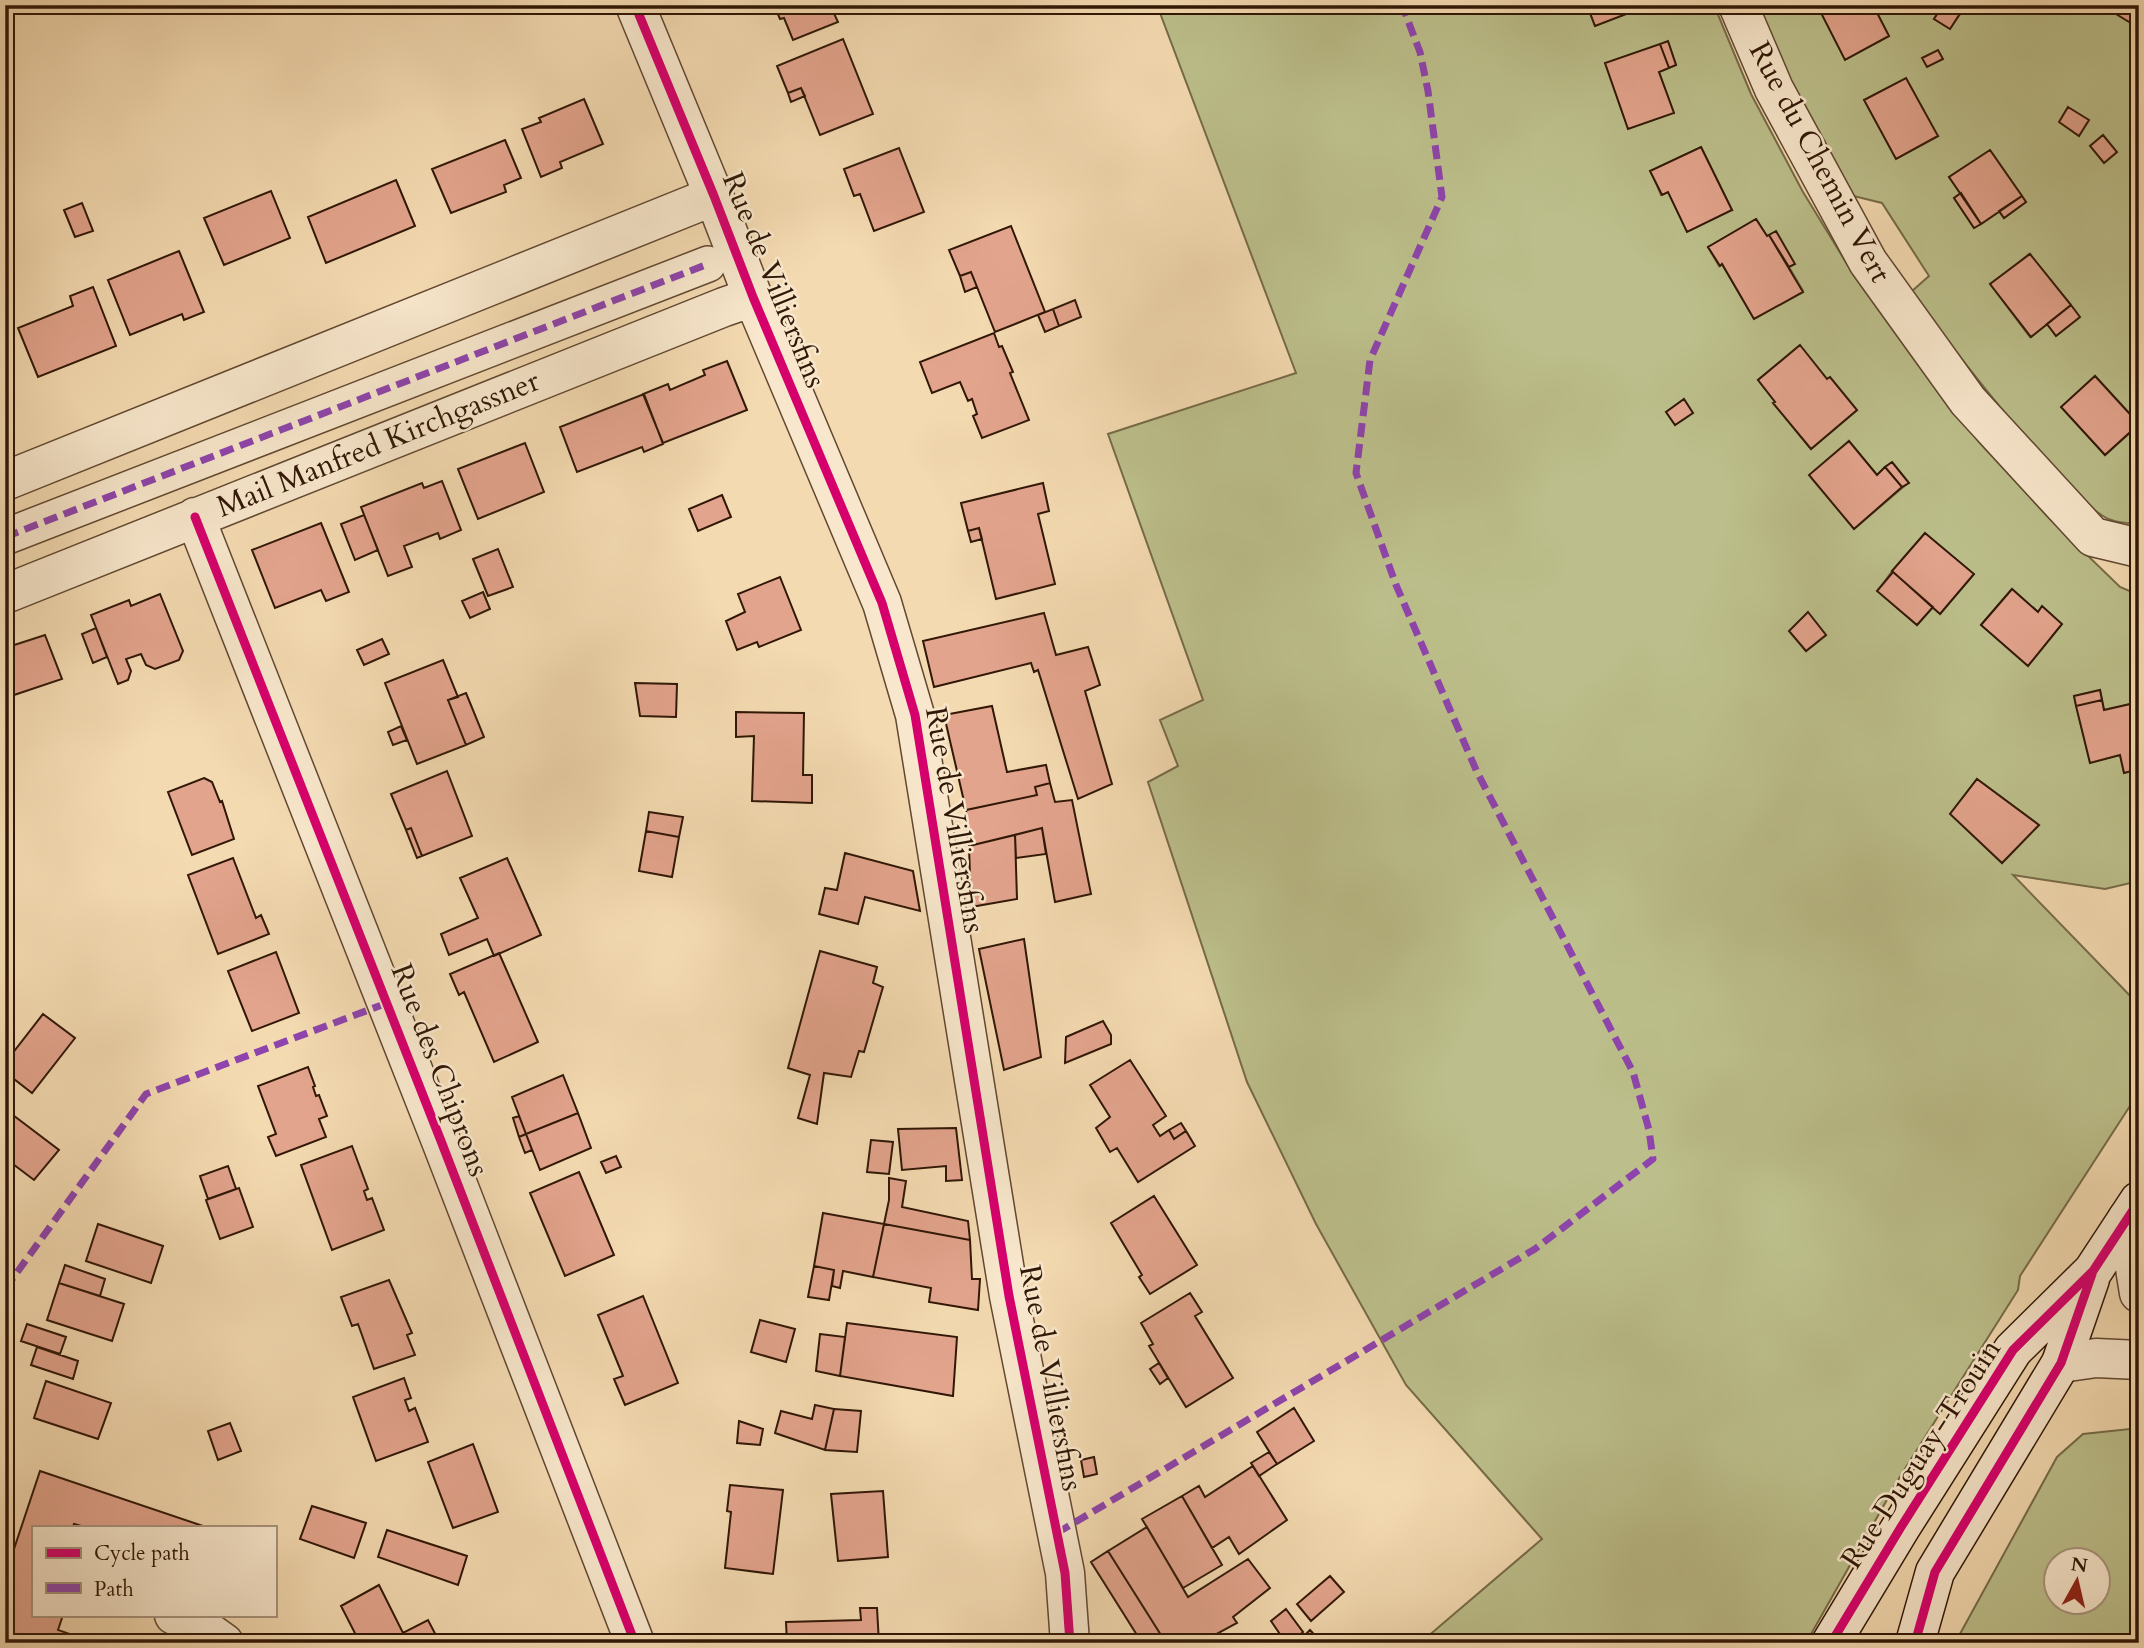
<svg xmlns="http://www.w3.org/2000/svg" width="2144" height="1648" font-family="Cardo,serif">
<rect width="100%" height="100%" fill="#f4dab1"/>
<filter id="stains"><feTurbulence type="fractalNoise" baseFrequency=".00286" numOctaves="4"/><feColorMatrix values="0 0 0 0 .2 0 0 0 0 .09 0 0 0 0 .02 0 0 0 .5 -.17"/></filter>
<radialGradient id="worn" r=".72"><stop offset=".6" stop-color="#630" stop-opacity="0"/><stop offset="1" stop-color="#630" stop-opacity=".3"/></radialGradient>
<!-- green -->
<path fill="#bcbf8b" stroke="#766b48" stroke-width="2" fill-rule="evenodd" d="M1157,5H1587L1595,26L1642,8L1641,5H1714L1751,94L1803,192L1855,277L1916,362L1979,442L2048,517L2120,587L2139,595V702L2104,710L2100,690L2074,696L2090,762L2120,755L2124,773L2139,769V881L2105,889L2013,875L2139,1005V1092L2020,1276L2018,1290L1901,1475L1806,1643H1420L1542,1539L1406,1385L1316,1224L1247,1082L1148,782L1178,766L1160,720L1203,700L1108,434L1296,373ZM1668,42L1676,65L1659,72L1673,112L1606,63ZM1701,147L1732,210L1668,192L1661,195L1651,171ZM1756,219L1767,236L1775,232L1794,264L1789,267L1803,291L1754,319L1722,264L1719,266L1708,247ZM1800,346L1827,379L1830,377L1857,410L1811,449L1774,404L1775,401L1758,380ZM1849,442L1877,475L1885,467L1908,483L1855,528ZM1892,571L1973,574L1941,613L1933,607L1917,625L1878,591ZM2012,589L2038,612L2042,607L2028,665L1981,625ZM1808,613L1826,635L1806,651L1790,631ZM1977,779L2039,825L2002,863L1951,814Z
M1752,5H1826L1845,59L1889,36L1873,5H1943L1934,19L1950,29L1963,10L1956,5H2122L2117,14L2139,28V290L2134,296L2139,299V424L2095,376L2062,407L2105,455L2139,425V523C2128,524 2112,522 2103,516C2082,503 2066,481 2049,463C1999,409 1955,351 1911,292L1929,276L1882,203L1845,194ZM1865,101L1938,136L1896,159ZM1990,150L2026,202L2004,218L1999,211L1974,228L1954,198L1961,193L1949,177ZM2029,254L2071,305L2056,335L2047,324L2030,337L1991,285Z
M2139,1428V1643H1955L2057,1457L2083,1434ZM2056,1560H2098V1602H2056Z"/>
<!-- building -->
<path fill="#e3a48d" stroke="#301706" stroke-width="2" d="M774,5H830L838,22L793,40L784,18L780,19Z
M1587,5H1641L1642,8L1595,26Z
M1826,5H1873L1889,36L1845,60L1819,9Z
M1943,5L1959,15L1950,29L1934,19Z
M2122,5H2139V28L2116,14Z
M843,39L873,114L820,135L801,88L788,93L777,66Z
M1668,41L1676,65L1669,68L1660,44Z
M1660,44L1669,68L1659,72L1674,113L1628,129L1605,63Z
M1938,50L1943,59L1927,67L1922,58Z
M1906,78L1938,136L1896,159L1864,100Z
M801,88L805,96L791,102L788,93Z
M584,99L603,144L560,162L562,168L541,177L522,129L541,122L539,118Z
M2068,107L2089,120L2079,136L2059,122Z
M2103,135L2117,152L2104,163L2090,146Z
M505,140L521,178L504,185L506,192L451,213L432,169Z
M1701,147L1732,210L1687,232L1668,192L1662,195L1650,171Z
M899,148L924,212L874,231L860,194L854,196L844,169Z
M1990,150L2022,196L1981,224L1949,177Z
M396,180L415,226L326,263L308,217Z
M271,191L290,238L224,265L204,218Z
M1961,193L1981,224L1974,228L1954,198Z
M2022,196L2026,202L2004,218L1999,211Z
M82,203L93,231L75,237L64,210Z
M1756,219L1767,236L1769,235L1803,292L1754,319L1722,264L1720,266L1708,247Z
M1011,226L1045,312L995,332L971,272L960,276L949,250Z
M1776,231L1795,264L1789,267L1769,235Z
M179,251L204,312L184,320L182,314L130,335L108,280Z
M2030,254L2071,305L2031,337L1990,284Z
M971,272L977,287L965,292L960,276Z
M93,287L116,346L38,377L18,328L73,306L70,296Z
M1075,300L1081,317L1059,326L1053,309Z
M2071,305L2080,317L2056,336L2047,324Z
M1053,309L1059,326L1045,332L1038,315Z
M994,333L999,347L1002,346L1013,372L1010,373L1029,420L982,438L973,416L977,414L972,399L968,401L960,382L932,393L920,362Z
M1800,345L1827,379L1830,377L1857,410L1811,449L1773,403L1775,402L1758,380Z
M727,361L747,410L663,443L643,394L668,384L670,390L705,375L703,370Z
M2095,376L2139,424L2105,455L2061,407Z
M644,394L663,444L644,452L642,447L577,472L560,427Z
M1684,399L1693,413L1675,425L1666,412Z
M1849,441L1877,475L1885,467L1902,487L1854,529L1809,475Z
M525,443L544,492L478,519L458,469Z
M1892,462L1909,483L1902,487L1885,467Z
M442,481L461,530L440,539L438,533L404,546L412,567L388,576L361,507L422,483L424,488Z
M1043,483L1049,511L1038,514L1055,584L996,599L979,528L968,531L961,503Z
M722,495L731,517L698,531L689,509Z
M364,515L378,550L355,560L341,524Z
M321,523L349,592L326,601L321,590L275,608L252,550Z
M979,528L982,539L971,542L968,531Z
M1925,533L1974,574L1940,614L1892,571Z
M498,549L513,587L488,596L473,559Z
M1893,572L1933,607L1917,625L1877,591Z
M780,577L801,630L759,647L757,642L737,650L726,621L745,612L738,594Z
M2012,589L2038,612L2042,606L2062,624L2028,666L1981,625Z
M483,592L490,609L470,618L462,601Z
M160,594L183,651L179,660L155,669L146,665L141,654L126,659L131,671L128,680L118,684L91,615L129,600L131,606Z
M1808,612L1826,635L1806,651L1789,631Z
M1044,613L1056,655L1088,647L1100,685L1085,691L1112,784L1078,799L1038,670L1034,672L1031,663L934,687L923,641Z
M96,628L107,657L93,663L82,634Z
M45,635L62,679L5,698V648Z
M382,639L389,654L364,665L357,650Z
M443,660L458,697L448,700L466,745L417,764L385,683Z
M635,683L677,684L676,717L640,716Z
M2100,690L2102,700L2076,706L2074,696Z
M466,693L484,737L466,745L448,700Z
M2102,700L2104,710L2139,702V769L2124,773L2120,755L2090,763L2076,706Z
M992,706L1007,772L1046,765L1050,783L1035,787L1037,795L966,810L944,715Z
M736,712L804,713L803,775H812V803L752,801L754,736L736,737Z
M401,726L407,740L393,745L388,732Z
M447,771L472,836L422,856L411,828L406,830L391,794Z
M204,778L212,782L220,802L222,801L234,839L192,855L168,792Z
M1977,779L2039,825L2002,863L1950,814Z
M1050,783L1055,802L1072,800L1091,894L1055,902L1042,828L969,846L966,810L1037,795L1035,787Z
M649,812L683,817L679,837L646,831Z
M411,828L422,856L417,858L406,830Z
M1042,828L1046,854L1016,858L1015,835Z
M646,831L679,837L672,877L639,871Z
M1015,835L1017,899L971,907L969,846Z
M845,853L913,871L920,911L865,897L858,924L819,914L825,888L837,890Z
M233,858L256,918L261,915L269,934L218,954L188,875Z
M507,858L541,935L494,956L487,939L449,955L441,934L478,918L460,878Z
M1024,939L1041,1057L1004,1070L979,949Z
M820,951L877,967L873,983L883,987L864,1052L859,1051L851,1077L824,1073L817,1124L798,1118L810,1075L788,1068Z
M276,952L299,1013L252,1031L228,971Z
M499,953L538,1042L494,1062L464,992L459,995L450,974Z
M43,1014L75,1038L32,1093L5,1072V1063Z
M1103,1021L1111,1035V1044L1065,1063L1066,1037Z
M1130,1060L1166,1116L1153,1125L1160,1136L1169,1130L1174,1139L1186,1131L1195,1146L1138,1182L1117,1148L1110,1152L1096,1128L1110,1117L1090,1085Z
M308,1067L315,1086L313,1087L316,1096L319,1095L327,1116L319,1119L326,1137L276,1156L268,1137L276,1134L258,1086Z
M563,1075L578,1113L526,1134L512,1097Z
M5,1109L59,1150L34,1180L5,1158Z
M578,1113L591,1148L540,1170L526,1134Z
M519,1116L526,1134L519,1137L513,1118Z
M1181,1123L1186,1131L1174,1139L1169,1130Z
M956,1128L962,1180L946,1181V1166L902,1170L898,1129Z
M526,1134L532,1150L525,1153L519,1137Z
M871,1140L893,1142L889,1174L867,1172Z
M352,1146L368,1189L364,1191L367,1200L372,1198L384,1230L332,1250L301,1165Z
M616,1156L621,1167L606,1173L601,1162Z
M228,1166L236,1189L208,1199L200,1176Z
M579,1172L614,1255L565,1276L530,1193Z
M889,1178L906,1181L902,1207L968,1221L970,1240L884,1224L889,1200Z
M239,1188L253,1227L220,1239L206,1200Z
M1154,1196L1197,1265L1150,1294L1139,1277L1142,1275L1111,1223Z
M823,1213L884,1224L873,1277L843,1271L840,1288L832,1286L834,1270L814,1266Z
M98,1224L163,1246L151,1283L86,1261Z
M884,1224L970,1240L972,1279H980L978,1310L929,1302L931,1288L873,1277Z
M65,1265L105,1279L100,1296L59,1283Z
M814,1266L834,1270L829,1300L808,1297Z
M389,1280L412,1333L407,1335L415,1355L374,1369L358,1324L352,1326L341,1297Z
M59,1283L124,1304L112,1341L47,1320Z
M1190,1293L1202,1312L1195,1316L1233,1378L1186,1407L1149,1346L1153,1344L1141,1323Z
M643,1296L678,1383L625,1405L614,1379L623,1376L598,1315Z
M760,1320L795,1329L786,1362L751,1352Z
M847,1323L957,1337L953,1396L840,1376Z
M27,1324L66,1337L60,1354L21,1341Z
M820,1334L845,1337L840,1376L816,1371Z
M37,1347L78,1361L73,1379L31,1365Z
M1159,1363L1168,1378L1160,1384L1150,1369Z
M404,1378L411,1398L405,1400L409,1411L415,1408L428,1442L376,1461L353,1397Z
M46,1381L111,1403L98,1439L34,1418Z
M815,1405L834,1409L825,1450L775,1433L781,1411L812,1419Z
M1294,1408L1314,1441L1277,1464L1257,1432Z
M834,1409L861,1411L857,1452L825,1450Z
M739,1421L763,1429L760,1445L737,1443Z
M230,1423L241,1451L218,1460L208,1431Z
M473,1444L498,1512L453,1528L428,1462Z
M1269,1452L1277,1464L1259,1476L1251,1463Z
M1094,1457L1097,1474L1084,1477L1081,1460Z
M1253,1466L1287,1520L1239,1554L1229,1537L1212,1548L1182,1496L1199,1486L1205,1497Z
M40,1471L206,1527H85L74,1524L73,1527H33V1615H63L58,1630L87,1640L86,1643H13L16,1636L5,1632V1576Z
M730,1485L783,1490L773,1574L725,1568L731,1512L727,1511Z
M883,1491L888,1557L838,1561L831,1494Z
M1182,1496L1222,1565L1183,1588L1142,1519Z
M312,1506L366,1523L354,1558L300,1539Z
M1147,1527L1188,1597L1248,1559L1270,1588L1233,1617L1237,1623L1200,1643H1166L1108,1551Z
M387,1530L467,1556L458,1585L378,1557Z
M1108,1551L1166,1643H1142L1091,1562Z
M1330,1576L1344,1592L1311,1621L1297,1604Z
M379,1585L403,1633L428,1620L440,1643H360L341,1606Z
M860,1608H877L879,1643H787L786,1622L861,1620Z
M1286,1609L1303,1632L1292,1643H1286L1271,1621Z
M1310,1630L1322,1643H1297Z"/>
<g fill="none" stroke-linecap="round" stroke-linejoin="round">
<!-- pedestrian casing -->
<g stroke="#614831" stroke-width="38">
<path id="pedestrian" d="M5,537L708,264"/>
</g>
<!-- minor casing -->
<g stroke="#614831" stroke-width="41">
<path id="minor" d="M635,5L714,196L753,297L882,603L915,715L1009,1296L1065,1573L1070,1643
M1738,5L1774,89L1868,262L1968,401L2093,537L2139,548
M5,481L714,196
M195,517L441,1141L635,1643
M5,594L724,307L753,297
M174,1615L210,1633L224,1643"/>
</g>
<!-- tertiary casing -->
<g stroke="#614831" stroke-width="41">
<path id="tertiary" d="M2127,1219L2139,1293
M2061,1363L2096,1358L2139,1360"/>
</g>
<!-- secondary casing -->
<g stroke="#301706" stroke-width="41">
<path id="secondary" d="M1831,1643L1901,1527L2013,1350L2093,1271L2139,1201
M1915,1643L1935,1572L2061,1363L2090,1279"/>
</g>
<!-- pedestrian -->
<use href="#pedestrian" stroke="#f8e7cc" stroke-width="35"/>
<!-- minor -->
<use href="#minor" stroke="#f8e7cc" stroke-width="38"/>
<!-- tertiary -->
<use href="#tertiary" stroke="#f8e7cc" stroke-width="38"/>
<!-- secondary -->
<use href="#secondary" stroke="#f8e7cc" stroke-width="38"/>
<!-- quiet -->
<path stroke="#8e44ad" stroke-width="7" stroke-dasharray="14 7" stroke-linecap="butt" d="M5,537L708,264
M5,1289L146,1094L387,1003
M1057,1533L1535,1249L1653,1159L1649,1130L1633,1072L1477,772L1396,585L1356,473L1370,360L1442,197L1428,91L1420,52L1402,5"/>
<!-- cycleway casing -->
<g stroke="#f8e7cc" stroke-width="13">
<path id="cycleway" d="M635,5L714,196L753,297L882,603L915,715L1009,1296L1065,1573L1070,1643
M195,517L441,1141L635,1643
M1831,1643L1901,1527L2013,1350L2093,1271L2139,1201
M1915,1643L1935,1572L2061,1363L2092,1274"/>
</g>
<!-- cycleway -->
<use href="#cycleway" stroke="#d6006c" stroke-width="9"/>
</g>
<g text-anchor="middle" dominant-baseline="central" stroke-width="5" stroke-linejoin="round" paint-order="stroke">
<!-- street labels -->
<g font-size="30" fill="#301706" stroke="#f8e7cc">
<text transform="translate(1820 162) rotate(62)">Rue du Chemin Vert</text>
<text transform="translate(774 280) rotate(68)">Rue de Villiersfins</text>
<text transform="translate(378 444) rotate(-22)">Mail Manfred Kirchgassner</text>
<text transform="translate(955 820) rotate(80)">Rue de Villiersfins</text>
<text transform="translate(440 1070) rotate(69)">Rue des Chiprons</text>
<text transform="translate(1051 1378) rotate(79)">Rue de Villiersfins</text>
<text transform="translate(1921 1454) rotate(-57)">Rue Duguay-Trouin</text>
</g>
</g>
<!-- margin -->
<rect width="2144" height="1648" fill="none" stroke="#f4dab1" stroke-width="28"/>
<rect x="7" y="7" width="2130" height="1634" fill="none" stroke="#301706" stroke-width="3.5"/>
<rect x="14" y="14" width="2116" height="1620" fill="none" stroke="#301706" stroke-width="2"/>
<!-- legend -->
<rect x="32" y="1526" width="245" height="91" fill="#f8e7cc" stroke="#a8947d" stroke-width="2"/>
<rect x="46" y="1548" width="35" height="10" fill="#d6006c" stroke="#a8947d" stroke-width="2"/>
<text x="94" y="1560" font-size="21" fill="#301706">Cycle path</text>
<rect x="46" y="1583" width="35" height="10" fill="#8e44ad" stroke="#a8947d" stroke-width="2"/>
<text x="94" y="1596" font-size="21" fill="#301706">Path</text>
<!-- north arrow -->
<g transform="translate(2077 1581) rotate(8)"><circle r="33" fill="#f8e7cc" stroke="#a8947d" stroke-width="2"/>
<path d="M0-5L12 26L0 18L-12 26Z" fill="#8f2418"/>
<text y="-10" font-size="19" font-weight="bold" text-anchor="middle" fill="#301706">N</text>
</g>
<rect width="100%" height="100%" filter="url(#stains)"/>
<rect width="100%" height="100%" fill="url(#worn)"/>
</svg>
